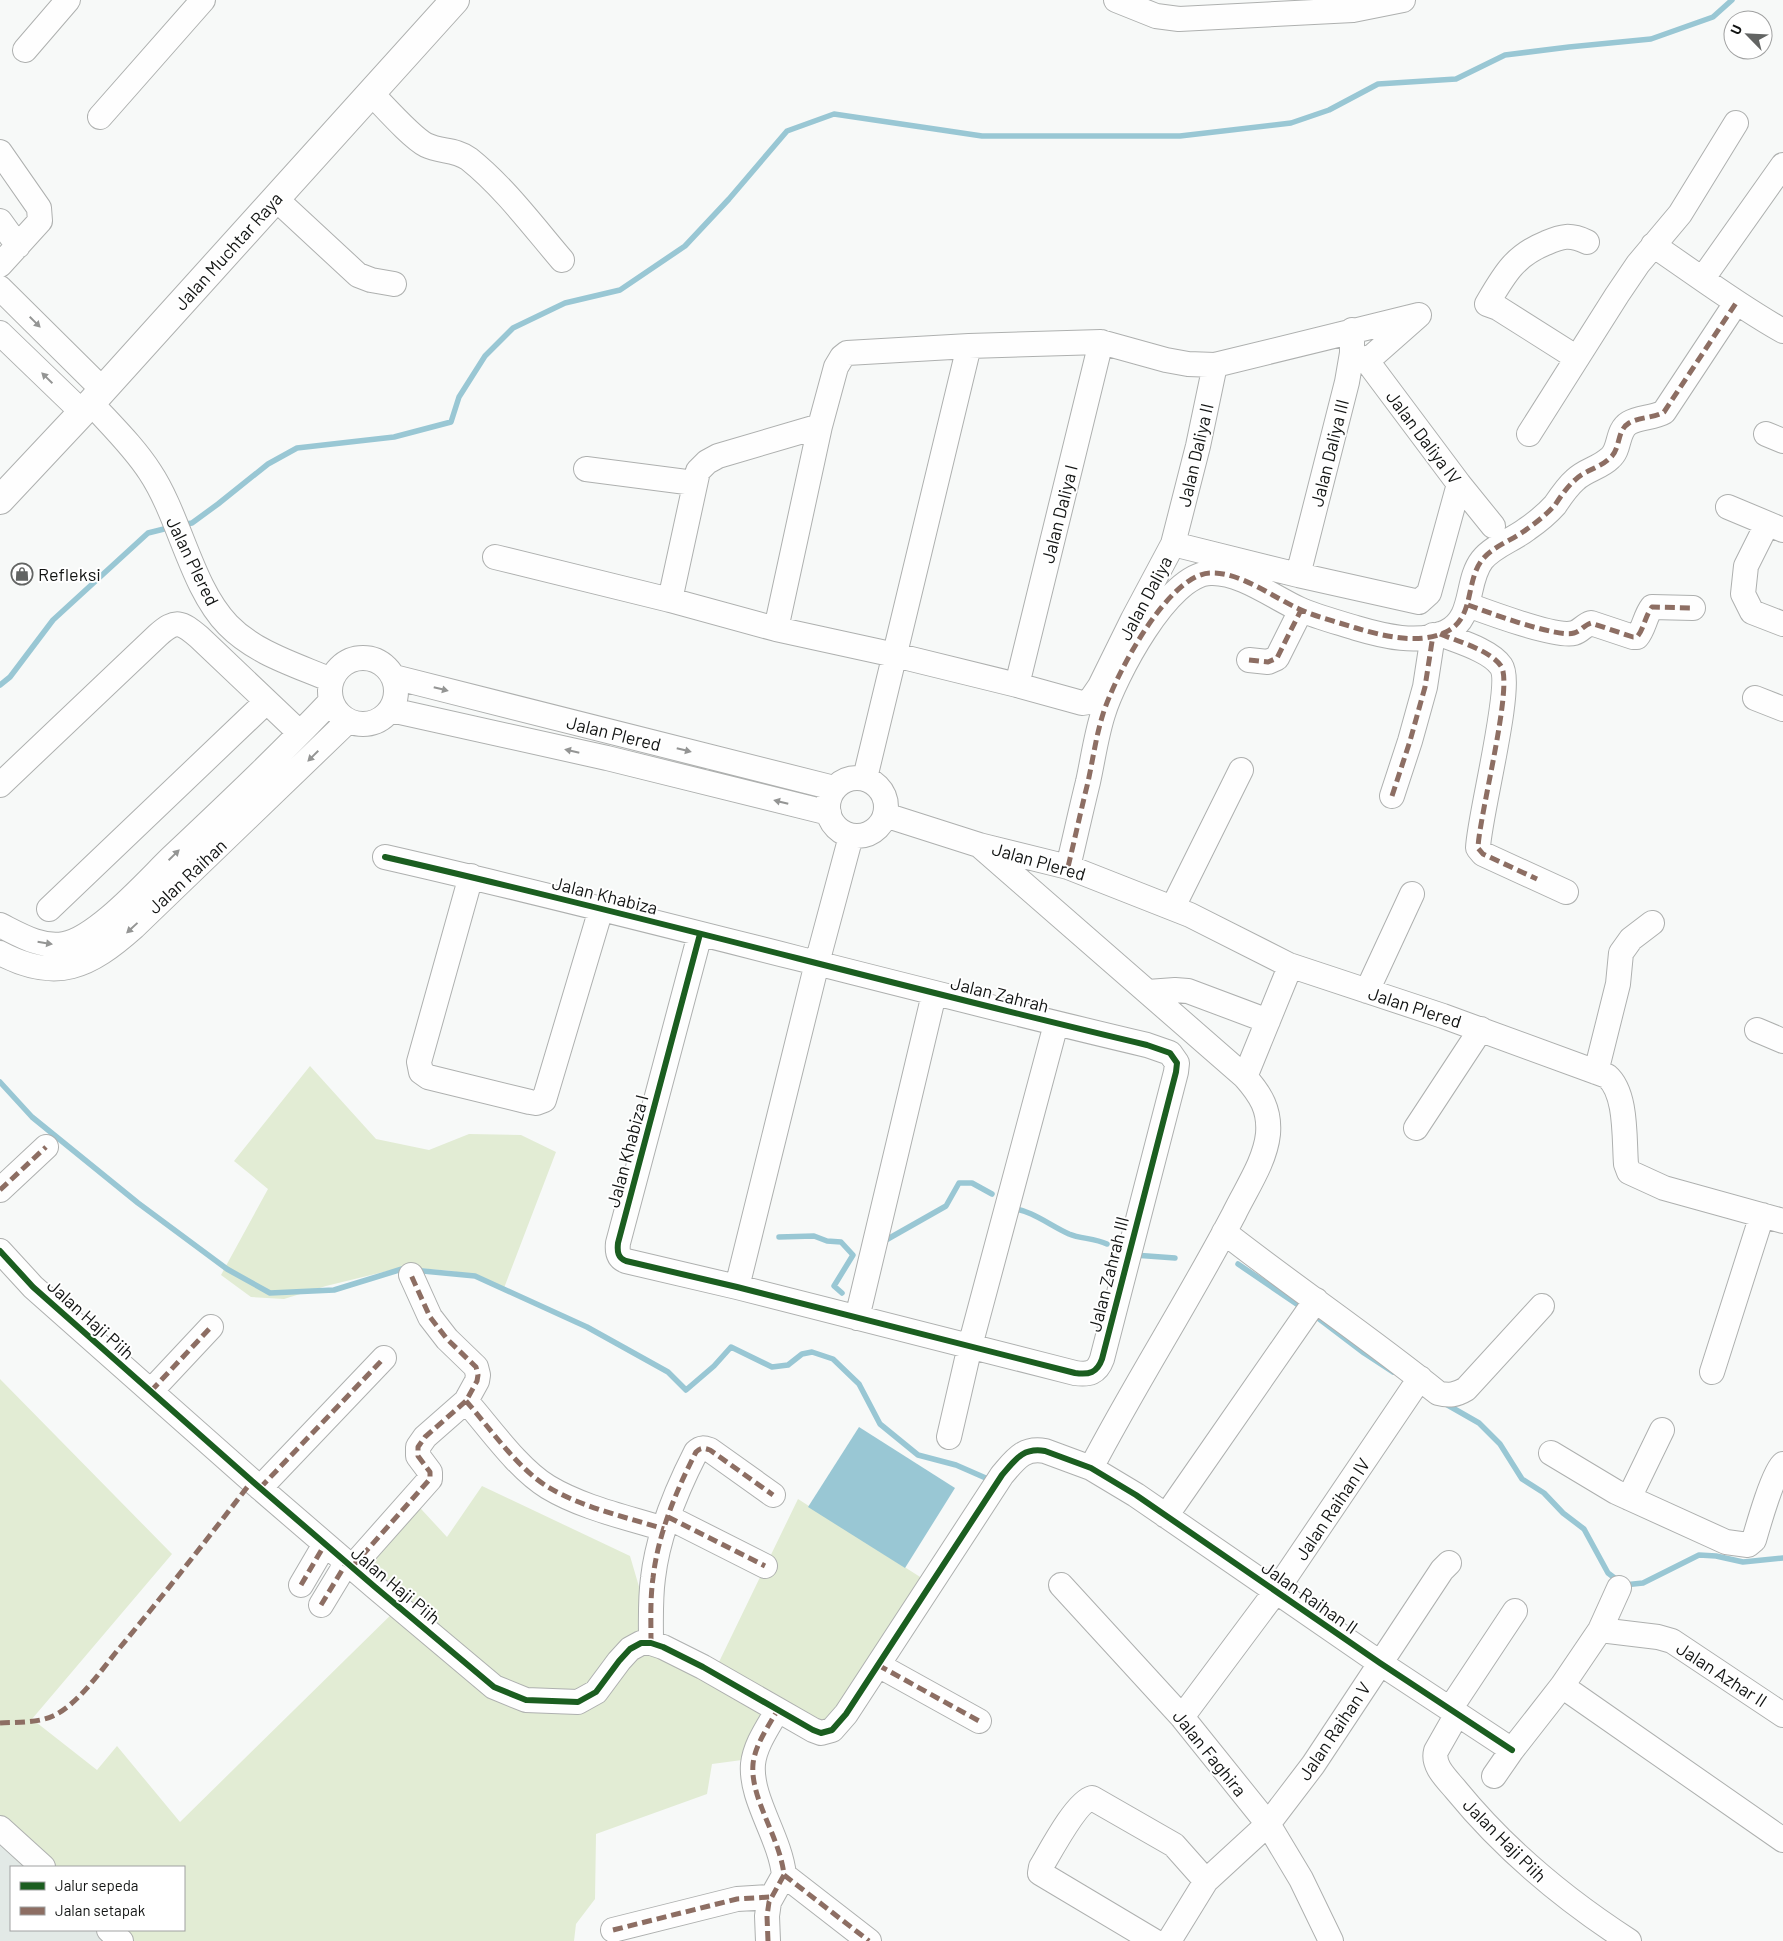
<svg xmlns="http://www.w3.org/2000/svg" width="1783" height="1941" font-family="Barlow,sans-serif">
<rect width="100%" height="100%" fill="#f7f9f8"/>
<!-- built -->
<path fill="#e2e9e6" d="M0,1831L39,1867H11V1930H107L119,1941H0Z"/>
<!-- green -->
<path fill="#e2ecd4" d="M310,1066L376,1139L429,1150L469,1134L521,1135L556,1152L504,1288L453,1271L404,1267L326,1286L284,1299L251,1297L221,1275L268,1189L234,1161Z
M0,1379L172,1554L32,1719L97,1770L117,1746L180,1822L404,1602L358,1546L410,1497L447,1537L482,1486L630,1556L655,1641L718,1664L798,1499L928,1582L827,1727L773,1721L757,1758L712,1764L707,1794L596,1834L595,1899L576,1924L574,1941H119L107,1930H184V1867H39L0,1831Z"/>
<!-- water -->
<path fill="#99c7d4" d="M859,1427L955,1488L905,1568L808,1507Z"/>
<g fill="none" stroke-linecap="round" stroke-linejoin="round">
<!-- stream -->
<path stroke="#99c7d4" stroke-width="5.5" d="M181,525L192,523L218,504L268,464L297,448L394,437L451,422L459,397L485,356L513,328L565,303L620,290L685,246L729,199L787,131L834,114L982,136H1180L1291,123L1329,110L1378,84L1456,79L1505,55L1569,47L1651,39L1713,17L1732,0
M0,685L10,677L53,620L148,533L172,527
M0,1082L32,1117L138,1203L227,1269L270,1293L334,1290L402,1269L475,1276L587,1327L668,1372L686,1390L714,1366L731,1347L772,1367L788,1365L802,1354L812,1352L833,1359L859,1384L880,1424L918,1455L956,1465L988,1479
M1011,1208C1033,1211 1049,1225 1069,1234C1081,1239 1094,1238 1107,1244
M779,1237L814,1236L827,1241L841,1242L853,1255L834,1286L842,1293
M884,1244L886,1240L946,1206L959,1183H972L992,1194
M1134,1255L1175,1258
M1238,1264L1304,1309
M1314,1315L1364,1353L1393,1372
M1444,1403L1479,1423L1500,1444L1522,1479L1544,1493L1563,1513L1584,1529L1608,1573L1624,1585L1643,1583L1699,1555L1716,1556L1743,1562L1783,1558"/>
<!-- minor casing -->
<g stroke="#aeb0af" stroke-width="26">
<path id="minor" d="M1116,0L1156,16L1179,19L1353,10L1403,0
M25,50L68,0
M371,93C384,106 411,137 426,145C440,152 456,149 469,159C504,187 533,226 562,260
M100,117L203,0
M0,152L39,208L40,221L0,265
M276,199L358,275L371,280L394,284
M0,221L18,246
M1653,245C1696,274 1738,306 1783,331
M1703,278L1783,165
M0,288L102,389
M0,333L82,412
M1352,353L1367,361L1459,484L1493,526
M1577,358L1498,308L1487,304C1504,275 1514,256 1546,243C1562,236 1570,234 1587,242
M1367,361L1418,316
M91,403C111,425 134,447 150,472C180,517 191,587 228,625C255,653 296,665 331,680
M1529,434L1617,295L1638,264L1680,214L1736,123
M1766,434L1783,441
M586,469L694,483
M1728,507L1783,530
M1767,524L1746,566L1743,594L1752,612L1783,624
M1173,544L1298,575L1419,602L1429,593L1459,484
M495,557L670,600L776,629L895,655L1017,685L1082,703L1089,702L1100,686L1133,619L1173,544L1198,446L1215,365
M1298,575L1347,382L1352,353V330
M670,600L698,471L707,462L718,456L820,426
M1468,605C1487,612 1557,638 1574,633C1581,631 1584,625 1591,623L1633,637H1637C1644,629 1645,616 1652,607L1693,608
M776,629L820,426L836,367L842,357L847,353L969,346L1101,342L1166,360L1188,364L1215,365L1419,315
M1440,634C1457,641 1490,650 1501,666C1514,685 1479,816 1478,848L1483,854L1566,892
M330 691a33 33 0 1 1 66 0a33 33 0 1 1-66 0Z
M1249,660L1268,662L1277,658L1301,610
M394,677L834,788
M1017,685L1101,342
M1755,698L1783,709
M391,710L607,758L829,813
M828 807a29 29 0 1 1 58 0a29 29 0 1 1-58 0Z
M865,778L969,346
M0,785L158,635C176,619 181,622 199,637L300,733
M1392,796L1410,741L1425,687L1433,635
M885,815L979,845L1245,1077C1261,1095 1270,1110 1268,1134C1265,1162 1246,1189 1234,1214C1189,1300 1136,1382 1091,1468
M979,845L1068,867L1190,915L1289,965L1443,1016L1607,1076C1627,1093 1624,1138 1626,1164L1629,1172L1664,1188L1783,1221
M385,857C640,915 892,985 1147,1045L1170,1053L1177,1063L1176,1072L1102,1359C1097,1373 1089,1375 1075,1373L737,1287L626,1261C618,1258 617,1252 618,1243L700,934
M1068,867C1075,838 1081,810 1088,782C1093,759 1096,736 1103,714C1114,678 1168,573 1211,573C1240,572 1273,597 1299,609C1317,617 1337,622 1356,628C1383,636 1419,645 1446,632C1475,618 1465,582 1482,560C1493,546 1513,540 1527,529C1537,522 1547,514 1555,505C1561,496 1567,487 1575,480C1585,470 1600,468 1610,458C1621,449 1616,431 1629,423C1639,417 1654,418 1664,412L1736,303
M471,876L419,1062L421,1072L428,1077L530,1102L536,1103L544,1100L601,909
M1173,907L1241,770
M49,909L266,702
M0,925C20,935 41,948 64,944C97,938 147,881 172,857C226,806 280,755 331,701
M0,953C57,983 89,967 134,927L348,721
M1367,991L1412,894
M1148,992L1175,990L1188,991L1268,1021
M1757,1030L1783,1041
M1596,1072L1618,984L1621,953L1631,939L1652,923
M1245,1077L1287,974
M1416,1128L1481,1029
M0,1190L46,1147
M1224,1232C1294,1287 1369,1337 1438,1393C1449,1396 1456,1395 1466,1389L1542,1306
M0,1251L33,1287L252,1481L375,1587L494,1687L526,1700L578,1702L596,1692L619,1661L630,1649L641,1643H651L663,1647L703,1667L813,1730L821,1733L832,1730L846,1714L1002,1475C1015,1460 1023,1447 1045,1451L1091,1468L1136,1495L1380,1663L1512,1750
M737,1287L817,963L851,836
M857,1318L934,994
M1712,1372L1762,1215
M151,1391L211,1327
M466,1401C489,1427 518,1469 548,1487C583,1508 626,1517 664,1529
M949,1437L970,1346L1056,1024
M1551,1453L1616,1492L1726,1542L1748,1545L1754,1540C1758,1526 1774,1470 1783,1464
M260,1488L384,1358
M1629,1498L1662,1430
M1166,1516L1316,1300
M668,1517L765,1566
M352,1567L430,1479V1472L418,1456V1447L425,1437L466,1401L477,1381L478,1375L476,1367L447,1339L430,1317L411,1275
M301,1585L325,1544
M1061,1585L1182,1717L1268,1824L1301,1879L1331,1941
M321,1605L347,1562
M1600,1630L1658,1637L1672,1641L1783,1715
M651,1643C651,1621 650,1600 653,1578C658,1534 676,1491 696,1452C701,1447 704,1448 710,1450L773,1495
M878,1665L979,1721
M1562,1686L1783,1840
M1450,1709L1515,1611
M1457,1714L1436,1751C1432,1766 1447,1779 1456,1790C1505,1850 1564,1899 1629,1941
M1182,1717L1276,1591L1420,1378
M1494,1776L1512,1750L1562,1686L1600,1630L1619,1588
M0,1828L43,1867
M784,1875L869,1941
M109,1930L121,1941
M613,1930L737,1899L770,1897
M768,1941L767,1916L769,1902L784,1875C780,1837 750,1799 753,1764C755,1745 768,1727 777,1711
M1154,1941L1040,1873L1041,1867C1050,1852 1076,1802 1092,1798L1174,1845L1206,1881
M1169,1941L1206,1881L1268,1824L1313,1765L1442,1570L1449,1563"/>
</g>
<!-- highway casing -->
<g stroke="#aeb0af" stroke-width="30">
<path id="highway" d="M0,500L91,403L455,0"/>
</g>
<!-- minor -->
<use href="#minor" stroke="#fefefe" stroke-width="24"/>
<!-- highway -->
<use href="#highway" stroke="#fefefe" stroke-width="28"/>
<!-- quiet -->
<path stroke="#8d6e63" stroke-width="5" stroke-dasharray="10 5" stroke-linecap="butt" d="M1468,605C1487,612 1557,638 1574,633C1581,631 1584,625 1591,623L1633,637H1637C1644,629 1645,616 1652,607L1693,608
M1440,634C1457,641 1490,650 1501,666C1514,685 1479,816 1478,848L1483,854L1537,879
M1249,660L1268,662L1277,658L1301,610
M1392,796L1410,741L1425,687L1433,635
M1068,867C1075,838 1081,810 1088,782C1093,759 1096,736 1103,714C1114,678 1168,573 1211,573C1240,572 1273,597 1299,609C1317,617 1337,622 1356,628C1383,636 1419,645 1446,632C1475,618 1465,582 1482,560C1493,546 1513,540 1527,529C1537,522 1547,514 1555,505C1561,496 1567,487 1575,480C1585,470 1600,468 1610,458C1621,449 1616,431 1629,423C1639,417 1654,418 1664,412L1736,303
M0,1190L46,1147
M151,1391L211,1327
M466,1401C489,1427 518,1469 548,1487C583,1508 626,1517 664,1529
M260,1488L384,1358
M668,1517L765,1566
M352,1567L430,1479V1472L418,1456V1447L425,1437L466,1401L477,1381L478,1375L476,1367L447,1339L430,1317L411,1275
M301,1585L325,1544
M321,1605L347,1562
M651,1643C651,1621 650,1600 653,1578C658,1534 676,1491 696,1452C701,1447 704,1448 710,1450L773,1495
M878,1665L979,1721
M0,1723C17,1722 38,1723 53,1716C77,1705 100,1672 117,1651C163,1596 208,1538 252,1481
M784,1875L869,1941
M613,1930L737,1899L770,1897
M768,1941L767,1916L769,1902L784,1875C780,1837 750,1799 753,1764C755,1745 768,1727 777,1711"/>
<!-- cycleway casing -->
<g stroke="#fff" stroke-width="9">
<path id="cycleway" d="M385,857C640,915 892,985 1147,1045L1170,1053L1177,1063L1176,1072L1102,1359C1097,1373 1089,1375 1075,1373L737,1287L626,1261C618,1258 617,1252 618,1243L700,934
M0,1251L33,1287L252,1481L375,1587L494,1687L526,1700L578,1702L596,1692L619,1661L630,1649L641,1643H651L663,1647L703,1667L813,1730L821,1733L832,1730L846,1714L1002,1475C1015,1460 1023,1447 1045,1451L1091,1468L1136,1495L1380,1663L1512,1750"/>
</g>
<!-- cycleway -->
<use href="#cycleway" stroke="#1b5e20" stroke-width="6"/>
</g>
<!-- one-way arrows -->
<defs><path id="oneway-solid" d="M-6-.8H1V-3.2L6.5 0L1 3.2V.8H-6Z" transform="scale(1.25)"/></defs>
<g fill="#949594">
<use href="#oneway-solid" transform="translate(35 322) rotate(45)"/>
<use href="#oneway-solid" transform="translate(47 378) rotate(-136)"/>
<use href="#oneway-solid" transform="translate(441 689) rotate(14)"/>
<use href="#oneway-solid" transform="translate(684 750) rotate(14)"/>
<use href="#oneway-solid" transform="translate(572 751) rotate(-167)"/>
<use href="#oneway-solid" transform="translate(313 756) rotate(135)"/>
<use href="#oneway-solid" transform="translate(781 802) rotate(-166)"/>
<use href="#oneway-solid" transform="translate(174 855) rotate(-44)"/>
<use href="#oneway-solid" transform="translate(132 928) rotate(137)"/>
<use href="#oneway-solid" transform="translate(45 943) rotate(9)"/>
</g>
<!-- icons -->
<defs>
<g id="shop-ring" transform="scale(1.125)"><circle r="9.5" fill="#fff" stroke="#626463" stroke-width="1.5"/><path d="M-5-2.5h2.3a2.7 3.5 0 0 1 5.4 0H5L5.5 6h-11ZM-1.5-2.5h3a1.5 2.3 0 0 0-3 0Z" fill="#626463"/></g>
</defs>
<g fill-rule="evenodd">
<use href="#shop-ring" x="22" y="574"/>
</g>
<g text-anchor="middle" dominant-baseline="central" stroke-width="4" stroke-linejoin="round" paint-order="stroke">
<!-- street labels -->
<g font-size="18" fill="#121413" stroke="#fff">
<text transform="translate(228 251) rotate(-48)">Jalan Muchtar Raya</text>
<text transform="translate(1424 437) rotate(53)">Jalan Daliya IV</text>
<text transform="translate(1329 453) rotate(-76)">Jalan Daliya III</text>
<text transform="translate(1195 455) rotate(-77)">Jalan Daliya II</text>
<text transform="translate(1059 514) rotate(-76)">Jalan Daliya I</text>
<text transform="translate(193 561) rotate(64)">Jalan Plered</text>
<text transform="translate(1145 598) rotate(-62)">Jalan Daliya</text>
<text transform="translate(614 733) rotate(14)">Jalan Plered</text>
<text transform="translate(1039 861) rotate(16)">Jalan Plered</text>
<text transform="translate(187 876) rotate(-43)">Jalan Raihan</text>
<text transform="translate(605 895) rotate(14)">Jalan Khabiza</text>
<text transform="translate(1000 994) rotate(14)">Jalan Zahrah</text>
<text transform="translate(1415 1007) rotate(18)">Jalan Plered</text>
<text transform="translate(627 1151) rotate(-75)">Jalan Khabiza I</text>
<text transform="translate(1108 1274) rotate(-76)">Jalan Zahrah III</text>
<text transform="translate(91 1319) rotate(42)">Jalan Haji Piih</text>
<text transform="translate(1332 1509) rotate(-56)">Jalan Raihan IV</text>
<text transform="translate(396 1585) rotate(40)">Jalan Haji Piih</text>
<text transform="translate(1310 1597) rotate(35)">Jalan Raihan II</text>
<text transform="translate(1722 1674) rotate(33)">Jalan Azhar II</text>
<text transform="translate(1334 1731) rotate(-56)">Jalan Raihan V</text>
<text transform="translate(1210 1753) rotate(51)">Jalan Faghira</text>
<text transform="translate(1505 1840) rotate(45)">Jalan Haji Piih</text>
</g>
<!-- poi labels -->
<g font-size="18" fill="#121413" stroke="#fff" text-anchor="start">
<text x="38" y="574">Refleksi</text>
</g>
</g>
<!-- legend -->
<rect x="10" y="1866" width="175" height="65" fill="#ffffff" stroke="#a0a1a1"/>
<rect x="20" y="1882" width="25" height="8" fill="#1b5e20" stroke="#a0a1a1"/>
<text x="55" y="1891" font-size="15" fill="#121413">Jalur sepeda</text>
<rect x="20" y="1907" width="25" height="8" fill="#8d6e63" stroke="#a0a1a1"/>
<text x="55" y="1916" font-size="15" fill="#121413">Jalan setapak</text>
<!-- north arrow -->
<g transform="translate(1748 35) rotate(294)"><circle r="24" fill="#ffffff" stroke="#a0a1a1"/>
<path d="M0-4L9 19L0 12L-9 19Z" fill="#626463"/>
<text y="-8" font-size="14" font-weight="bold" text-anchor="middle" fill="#121413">U</text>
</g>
</svg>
